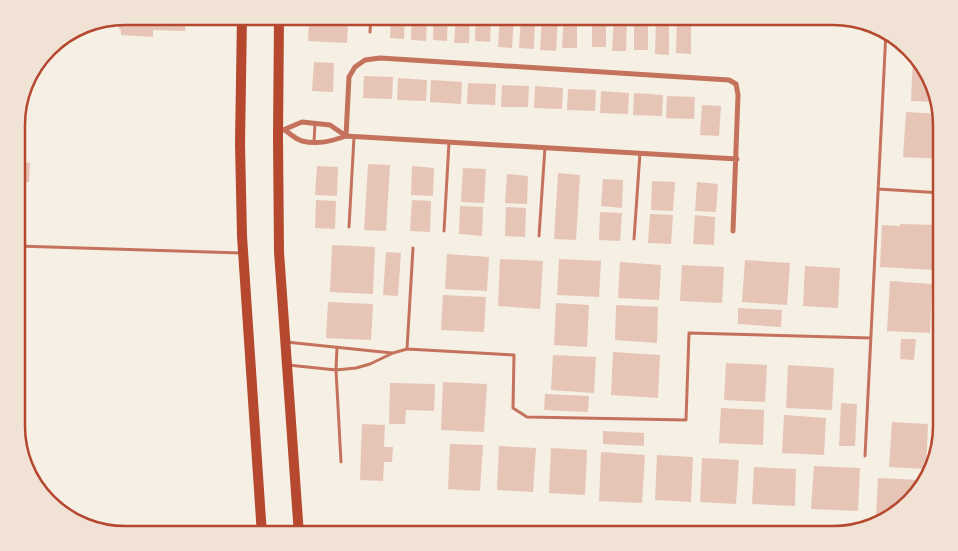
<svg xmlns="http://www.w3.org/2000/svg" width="958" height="551" font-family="Montserrat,sans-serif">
<rect width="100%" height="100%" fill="#f6efe4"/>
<!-- building -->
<path fill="#e6c5b7" d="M125,16H186L185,31L153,30V37L121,35V30L119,29V17Z
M309,16H348V21L309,19Z
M391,16H405L404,39L390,38Z
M412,16H427L426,41L411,40Z
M434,16H448L447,41L433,40Z
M456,16H470L469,43H454Z
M476,16H491L490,42L475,41Z
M500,16H514L512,48L498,47Z
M521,16H535L534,49L519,48Z
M542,16H558L556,51L540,50Z
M564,16H577V48H562Z
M592,16H606V47H592Z
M614,16H627L626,51H612Z
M634,16H648V50H634Z
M656,16H669V55L655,54Z
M677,17H691V54L676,53Z
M309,23L348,25L347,43L308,41Z
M913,57L927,70L937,102L911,101Z
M314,62L334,63L333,92L312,91Z
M364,76L393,77L392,99L363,98Z
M398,78L427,80L426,101L397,100Z
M431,80L462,82L461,104L430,102Z
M468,83L496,84L495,105L467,104Z
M502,85L529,86L528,107H501Z
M535,86L563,88L562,109L534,108Z
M568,89L596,90L595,111L567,110Z
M601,91L629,93L628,114L600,113Z
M634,93L663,95L662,116L633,115Z
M667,96L695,97L694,119L666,118Z
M702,105L721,106L719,136L700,135Z
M906,112L940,114L939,159L903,157Z
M17,162L30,163L29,182H17Z
M368,164L390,165L386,231L364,230Z
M317,166L338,167L337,196L315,195Z
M412,166L434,168L433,196L411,195Z
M463,168L486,169L484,203L461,202Z
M558,173L580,175L576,240L554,239Z
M507,174L528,176L527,204L505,203Z
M603,179L623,180L622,208L601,206Z
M652,181L675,182L673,211L651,210Z
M697,182L718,184L716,212L695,211Z
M316,200L336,201L335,229L315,228Z
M412,200L431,201L430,232L410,231Z
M460,206L483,207L482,236L459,234Z
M506,207L526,208L525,237L505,236Z
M600,212L622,213L620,241L599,240Z
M650,214L673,215L671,244L648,243Z
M695,215L715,217L714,245L693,244Z
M900,224L938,225L936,270L880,267L882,225L900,226Z
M332,245L375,247L373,294L330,292Z
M386,252L401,253L398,296L383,295Z
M447,254L489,257L487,291L445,289Z
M500,259L543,261L540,309L498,306Z
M559,259L601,261L599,297L557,295Z
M745,260L790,263L787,305L742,302Z
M620,262L661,265L659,300L618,298Z
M682,265L724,267L722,303L680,301Z
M805,266L840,268L838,308L803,306Z
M890,281L932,284L930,333L887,331Z
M443,295L486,297L484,332L441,330Z
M328,302L373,304L371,340L326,338Z
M556,303L589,305L587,347L554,345Z
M616,305L658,307L657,343L615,340Z
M738,308L782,310L781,327L738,324Z
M901,339H916L914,360L900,359Z
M613,352L660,355L658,398L611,395Z
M553,355L596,357L594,393L551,390Z
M726,363L767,365L765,402L724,400Z
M788,365L834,368L832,410L786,408Z
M443,382L487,384L484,432L441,430Z
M390,383L435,384L434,411L406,410L405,424H389Z
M545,394L589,396L588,412L544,410Z
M841,403L857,404L855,446H839Z
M721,408L764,410L763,445L719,443Z
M784,415L826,418L824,455L782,453Z
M892,422L928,424L926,469L889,467Z
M362,424L385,425L384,447H393L392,462H384L383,481L360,480Z
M603,431L644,433V446L603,444Z
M450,444L483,445L480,491L448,489Z
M499,446L536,448L533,492L497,490Z
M551,448L587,450L585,495L549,493Z
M601,452L645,455L642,503L599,501Z
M657,455L693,457L691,502L655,500Z
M702,458L739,460L736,504L700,502Z
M814,466L860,468L858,511L811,509Z
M754,467L796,469L795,506L752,504Z
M878,478L920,480V488L892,516L876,515Z"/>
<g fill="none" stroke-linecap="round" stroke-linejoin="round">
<!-- service -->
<path stroke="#c5725c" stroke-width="3" d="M370,32L371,16
M314,142L315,124
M878,189L942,193
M349,227L354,137
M444,231L449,142
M539,236L545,147
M634,239L640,153
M17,246L241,253
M286,342L392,353
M337,347L336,370L341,462
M407,349L413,248
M288,365L336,370L356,368L370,364L393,353L407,349L514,355L513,408L527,417L686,420L689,333L871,338
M865,456L886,31"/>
<!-- minor -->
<path stroke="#c5725c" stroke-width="5" d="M283,130L302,122L330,125L346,136
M285,130C290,134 297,140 302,141C318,145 332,141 346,136L737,159
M346,136L349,77L355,67L365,60L380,58L729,80L736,84L738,95L733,231"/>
<!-- secondary -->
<path stroke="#b5482f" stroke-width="10" d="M242,16L240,144L242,236L262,535
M279,16L278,138L279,252L299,535"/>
</g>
<!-- crop -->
<path d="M0 0H958V551H0ZM125 25H833A100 100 0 0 1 933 125V426A100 100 0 0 1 833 526H125A100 100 0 0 1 25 426V125A100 100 0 0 1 125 25Z" fill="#f1e2d6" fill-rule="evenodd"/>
<path fill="none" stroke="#b5482f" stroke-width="2.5" d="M125 25H833A100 100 0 0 1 933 125V426A100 100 0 0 1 833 526H125A100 100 0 0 1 25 426V125A100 100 0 0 1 125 25Z"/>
</svg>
